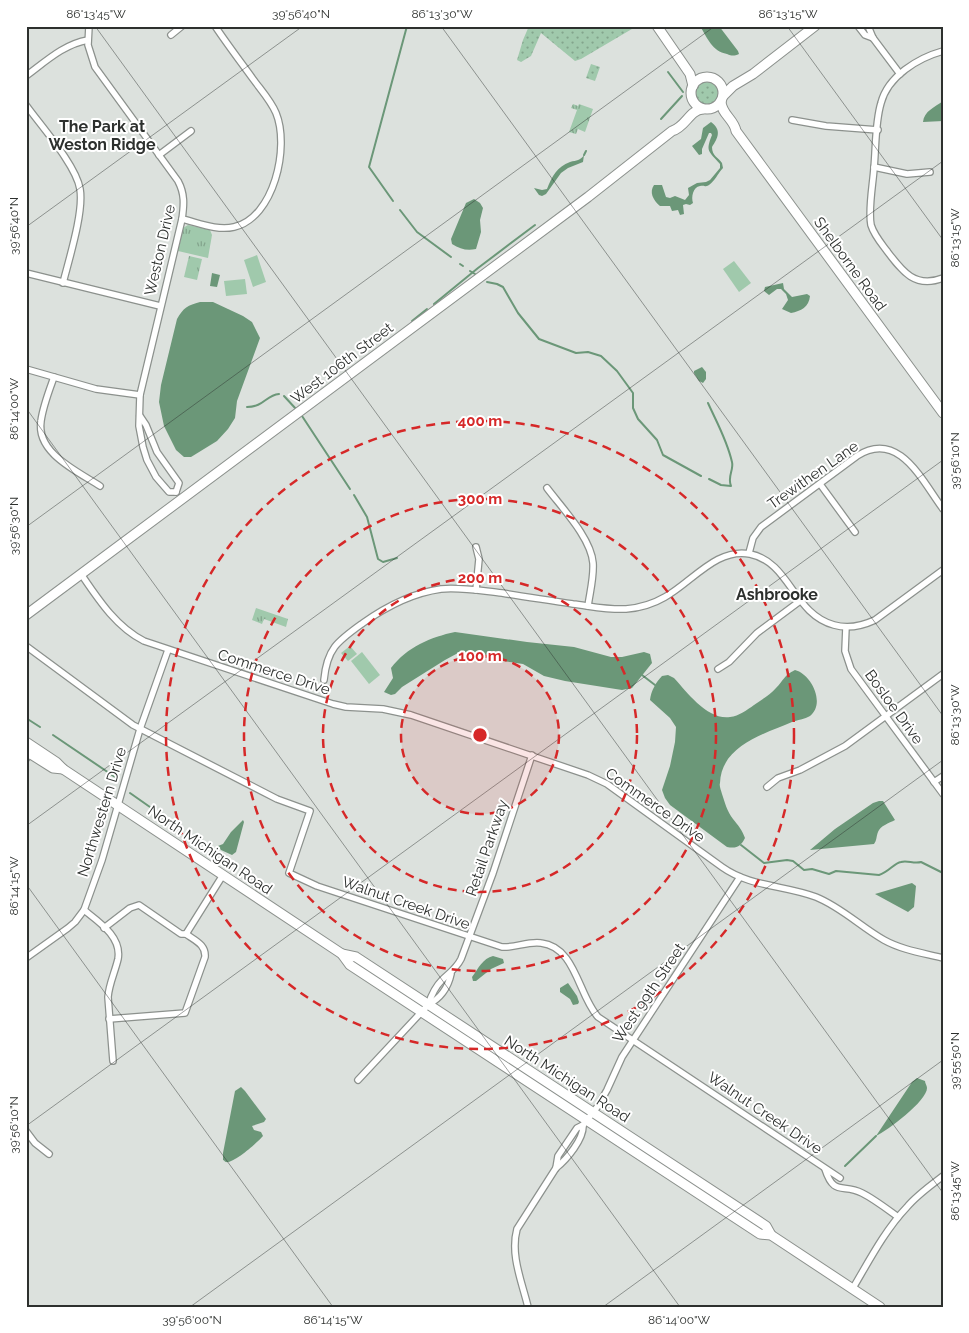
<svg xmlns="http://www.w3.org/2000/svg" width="969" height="1333" font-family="Raleway,sans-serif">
<defs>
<pattern id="grass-dots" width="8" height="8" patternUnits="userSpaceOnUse" patternTransform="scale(1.25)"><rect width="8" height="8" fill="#a0c9ac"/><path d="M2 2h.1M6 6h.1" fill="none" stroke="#83a48c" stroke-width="1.8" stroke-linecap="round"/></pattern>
<pattern id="park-tufts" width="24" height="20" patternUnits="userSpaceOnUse" patternTransform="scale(1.25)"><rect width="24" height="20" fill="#a0c9ac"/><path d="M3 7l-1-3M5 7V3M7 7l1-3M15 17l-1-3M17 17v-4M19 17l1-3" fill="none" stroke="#83a48c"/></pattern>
</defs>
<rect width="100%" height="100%" fill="#dce1dd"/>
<g fill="url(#grass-dots)">
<path d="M529 26H637L581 59 575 61 541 33 531 56 521 62 517 60 523 40Z"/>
<path d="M591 64 600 67 595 81 586 78Z"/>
<circle cx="707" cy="93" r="12"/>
</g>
<g fill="url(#park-tufts)">
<path d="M573 104 578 106 579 104 593 109 585 132 578 129 576 134 569 132 577 110 571 108Z"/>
<path d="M188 225 210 230 212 235 208 258 178 251 183 228Z"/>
<path d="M189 256 202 259 197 280 184 277Z"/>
<path d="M256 608 288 619 286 627 264 619 262 624 252 620Z"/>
</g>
<g fill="#a0c9ac">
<path d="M257 255 266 282 253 287 244 260Z"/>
<path d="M734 261 751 283 739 292 723 269Z"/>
<path d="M245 279 247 294 226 296 224 281Z"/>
<path d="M350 646 357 654 348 661 341 653Z"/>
<path d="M362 652 380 675 369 684 351 661Z"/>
</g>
<g fill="#6b9778">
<path d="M700 26H719L738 51 739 54C734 56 732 56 727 54 712 51 708 39 700 26Z"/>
<path d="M943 101V121L923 122C924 111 935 107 943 101Z"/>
<path d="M711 122C722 130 718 138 712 147 712 156 718 157 722 163L723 168C718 173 715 181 709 185 703 188 707 185 700 186 693 187 691 197 693 203L690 205 686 204 683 205 684 214 680 215 678 210 672 211 670 206H660C653 200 649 192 654 185H662L666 197 670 198 675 196 685 200 689 195 688 188 697 183 706 182 710 180 720 168V164C709 151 705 152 712 135L711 133H709L702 149V154L699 155 692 146 701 139 703 128Z"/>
<path d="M584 155 583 162 568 168 561 173 546 194 542 196 539 195 534 188 542 190 547 189C552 176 557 167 570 162 577 160 580 161 584 155Z"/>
<path d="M474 199 480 203 483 208 480 220 481 232 476 249C467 251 460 249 452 244L451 239 466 203Z"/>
<path d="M212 273 220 275 217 287 210 286Z"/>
<path d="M783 283 784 289 792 297 807 294 810 296C809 307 801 311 791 313L782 309 788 300 786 294 781 289H777L769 295 764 291 765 287Z"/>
<path d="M200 302H213L243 316 252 322 260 338 237 401 235 418 228 429 217 441 191 457H184L176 450 164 426 159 402 161 385 177 319C183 308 188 305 200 302Z"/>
<path d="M702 367 706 372V379L703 383 699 381 694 373V371Z"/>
<path d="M455 632 527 642 574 647 611 657H622L644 652 650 654 652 663 632 688 622 690 565 681 544 676 523 664 489 659 469 652 458 653 445 660 402 687 395 694 391 695 384 692 393 678 391 668C407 647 431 637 455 632Z"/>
<path d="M795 670C811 674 826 703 810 716 805 719 797 720 792 722 764 734 721 746 720 783 719 786 721 790 722 794 725 803 727 811 733 819 738 825 742 830 745 838 741 846 737 849 727 847L670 805 665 798 662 790 670 766 675 742 676 727 670 718 650 700C651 691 656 682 662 676L668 675 674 678C688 693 707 720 730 717 739 716 747 710 754 705 761 700 770 695 776 688 784 680 784 675 795 670Z"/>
<path d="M879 801H883L895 820C889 823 880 826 878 832 876 837 877 840 874 844L810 850 835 829 873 803Z"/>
<path d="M243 820 244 822 236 852 232 855 221 850 218 846 223 844 231 832Z"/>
<path d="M912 883 916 886 914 907 908 912 875 894Z"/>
<path d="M493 956 503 959 504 963 491 969 476 981H473L472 977C478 969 483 958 493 956Z"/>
<path d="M568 983 577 996 579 1002 578 1004 573 1005 570 999 560 992V988Z"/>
<path d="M917 1078 925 1081C925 1083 927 1086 927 1088 927 1101 887 1131 876 1136L912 1082Z"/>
<path d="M241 1087 245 1091 266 1119 264 1122 252 1126 254 1130 261 1132 263 1136C258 1142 233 1164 226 1162 225 1162 224 1160 223 1160V1153L235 1091Z"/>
</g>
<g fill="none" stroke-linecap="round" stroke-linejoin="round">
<g stroke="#6b9778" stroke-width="2">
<path d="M668 72 683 92"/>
<path d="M661 119 682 96"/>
<path d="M584 155 586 151"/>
<path d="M393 201 369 167 407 26"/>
<path d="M400 210 417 232 451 257"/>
<path d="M460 264 463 266"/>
<path d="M470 271 475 274"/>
<path d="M487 282 497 284 503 287 518 313 539 339 576 353 588 352 601 356 617 371 633 393V408L638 419 657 440 663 455 701 476"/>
<path d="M434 304 478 268 535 225"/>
<path d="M412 321 427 309"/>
<path d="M284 396 296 409"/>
<path d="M708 403C717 423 727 440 732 462 734 470 727 477 731 486L721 485 709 479"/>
<path d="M247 407C264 407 266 395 279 394"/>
<path d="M302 416 350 489"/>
<path d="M354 495 367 517 378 559 383 562 397 558"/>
<path d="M642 675 655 685"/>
<path d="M26 718 40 727"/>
<path d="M53 735 115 777"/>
<path d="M130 793 177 826"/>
<path d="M741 845 764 863 787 860 793 861 804 870 812 869 829 874 836 871 879 875C889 872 894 863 901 862 907 860 914 864 921 862L943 873"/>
<path d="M845 1166 876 1136"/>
</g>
<g stroke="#8c918d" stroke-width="8">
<g id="street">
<path d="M89 26 88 45 95 67 178 181C185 194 184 205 182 219L140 395 139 426 143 447 147 460 156 477 169 492H176"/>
<path d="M858 26 865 35 873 38"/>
<path d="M868 26 873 38 900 74"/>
<path d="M171 35 182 26"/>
<path d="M943 51C918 58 888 76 881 103 875 123 876 147 874 168 873 184 868 209 871 225 874 235 881 243 887 251 902 271 915 289 943 278"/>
<path d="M26 76C45 62 64 44 88 40"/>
<path d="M26 105C41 126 76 165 80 189 84 212 69 259 63 283"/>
<path d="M792 120 826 126 878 130"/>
<path d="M159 155 191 131"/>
<path d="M874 167 907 174 930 172"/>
<path d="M182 219C199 223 217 231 234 227 274 218 290 147 276 113 271 101 261 90 253 79 240 61 227 44 215 26"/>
<path d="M26 273 160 306"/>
<path d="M26 369 96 389 140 395"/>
<path d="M54 377C49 391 43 406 41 421 36 453 77 471 100 486"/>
<path d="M140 416 146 425 157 452 179 483 176 492"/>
<path d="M820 484 855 532"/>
<path d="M547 488C562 508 591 538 593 563 594 577 590 592 588 606"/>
<path d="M476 547 479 559 476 590"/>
<path d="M749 553 753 538 761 527 857 456C899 429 922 481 943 509"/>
<path d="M81 574C98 599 116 627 144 641L333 704 346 707 383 709 411 715 588 775 607 784 722 867C750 887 784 885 816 897 841 907 861 927 884 940 902 950 923 953 943 958"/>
<path d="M846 627 845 651 851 669 943 794"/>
<path d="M26 646 133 725 277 799 310 811 289 873 317 886 502 947C515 948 528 941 541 943 576 947 578 995 598 1017L840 1178"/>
<path d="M718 669 729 662 757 633 800 601"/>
<path d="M324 680C327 648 338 641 363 623 387 606 412 593 441 589 461 587 482 591 502 593 525 597 549 600 573 604 590 606 608 610 626 609 639 608 653 604 665 597 691 583 717 547 750 554 790 562 793 614 834 625 848 629 862 626 875 620L943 570"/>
<path d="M26 759 30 753"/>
<path d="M934 782 943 776"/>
<path d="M767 787 778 778 800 770 845 746 943 674"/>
<path d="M84 910C99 922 122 937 118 959 115 972 109 984 108 997L113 1061"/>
<path d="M104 928 130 908 139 905 181 934H186L223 875"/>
<path d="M26 958 68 928 75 922 84 910 102 860 140 729 168 650"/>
<path d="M428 1005C431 996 435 987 442 980 449 973 456 969 461 959L493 873 532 755"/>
<path d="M109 1019 185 1013 205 957C206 945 196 941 186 934"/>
<path d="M358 1080 428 1005C441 998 448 988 451 974"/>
<path d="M26 1131 35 1143 49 1154"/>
<path d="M556 1168 558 1156 577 1128 583 1125 598 1106 607 1090 622 1057 740 877"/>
<path d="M825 1169C834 1197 843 1183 862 1193 874 1199 887 1209 898 1217"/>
<path d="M853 1288C869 1261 885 1230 907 1207 917 1195 930 1186 943 1176"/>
<path d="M528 1307C522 1282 510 1255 517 1229L556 1168C567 1159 584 1139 583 1125"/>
</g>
</g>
<g stroke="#8c918d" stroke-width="11">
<g id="secondary">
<path d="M657 26 690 74 693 86"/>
<circle cx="707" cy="93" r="16"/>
<path d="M723 96 733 86 753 74 815 26"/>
<path d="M721 101C721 114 734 119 736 131L943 413"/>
<path d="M26 615 588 197 672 131C686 127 689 110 703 109"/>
</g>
</g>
<g stroke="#8c918d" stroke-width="11">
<g id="primary">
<path d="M26 742 56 762 63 769 342 954 350 965 760 1234 771 1235 880 1307"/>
<path d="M26 751 53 768 63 769"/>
<path d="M342 954 356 957 766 1226 771 1235"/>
</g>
</g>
<use href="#street" stroke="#fff" stroke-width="5.5"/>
<use href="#secondary" stroke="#fff" stroke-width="9"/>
<use href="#primary" stroke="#fff" stroke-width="9"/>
</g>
<path fill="none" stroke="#2d302e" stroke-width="1" stroke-opacity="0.45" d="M95 26 943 1193M441 26 943 716M787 26 943 240M26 227 303 26M26 408 680 1307M26 527 715 26M26 826 943 161M26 884 333 1307M26 1126 943 460M190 1307 943 760M603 1307 943 1060"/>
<circle cx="480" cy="735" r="79" fill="#d62828" fill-opacity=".12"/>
<g fill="none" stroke="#d62828" stroke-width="2.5" stroke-dasharray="9 6">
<circle cx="480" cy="735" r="79"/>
<circle cx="480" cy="735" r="157"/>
<circle cx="480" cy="735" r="236"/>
<circle cx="480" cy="735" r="314"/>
</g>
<g text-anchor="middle" stroke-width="4" stroke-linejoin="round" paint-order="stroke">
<g font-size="15" fill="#2d302e" stroke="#fff">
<text transform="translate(160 250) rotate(-77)" y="5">Weston Drive</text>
<text transform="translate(850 264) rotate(54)" y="5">Shelborne Road</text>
<text transform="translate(342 363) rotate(-37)" y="5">West 106th Street</text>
<text transform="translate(813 475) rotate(-35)" y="5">Trewithen Lane</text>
<text transform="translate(274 672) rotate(18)" y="5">Commerce Drive</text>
<text transform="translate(894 707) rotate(54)" y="5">Bosloe Drive</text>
<text transform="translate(655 805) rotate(35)" y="5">Commerce Drive</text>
<text transform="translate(102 812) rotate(-73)" y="5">Northwestern Drive</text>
<text transform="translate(487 848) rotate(-71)" y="5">Retail Parkway</text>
<text transform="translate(210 850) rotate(34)" y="5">North Michigan Road</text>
<text transform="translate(406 903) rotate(19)" y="5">Walnut Creek Drive</text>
<text transform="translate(649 993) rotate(-56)" y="5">West 99th Street</text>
<text transform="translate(567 1079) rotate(33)" y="5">North Michigan Road</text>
<text transform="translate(765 1113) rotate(34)" y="5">Walnut Creek Drive</text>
</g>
<g font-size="16" font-weight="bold" fill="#2d302e" stroke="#fff">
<text x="102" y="132">The Park at<tspan x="102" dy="18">Weston Ridge</tspan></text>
<text x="777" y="600">Ashbrooke</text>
</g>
</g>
<circle cx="480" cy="735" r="8" fill="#d62828" stroke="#fff" stroke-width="2.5"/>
<g font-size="15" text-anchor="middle" font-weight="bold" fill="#d62828" stroke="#fff" stroke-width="4" stroke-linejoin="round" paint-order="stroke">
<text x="480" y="426">400 m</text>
<text x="480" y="504">300 m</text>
<text x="480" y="583">200 m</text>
<text x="480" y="661">100 m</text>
</g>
<rect width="969" height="1333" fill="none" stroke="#ffffff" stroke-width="55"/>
<rect x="28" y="28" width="914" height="1278" fill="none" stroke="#2d302e" stroke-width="2"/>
<g font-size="12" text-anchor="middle" fill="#2d302e">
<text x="96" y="18">86°13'45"W</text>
<text x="301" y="18">39°56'40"N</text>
<text x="442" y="18">86°13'30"W</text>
<text x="788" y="18">86°13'15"W</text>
<text transform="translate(14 226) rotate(-90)" y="4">39°56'40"N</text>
<text transform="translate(955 238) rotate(-90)" y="4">86°13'15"W</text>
<text transform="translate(14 409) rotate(-90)" y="4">86°14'00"W</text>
<text transform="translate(955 461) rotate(-90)" y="4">39°56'10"N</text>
<text transform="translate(14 526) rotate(-90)" y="4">39°56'30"N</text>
<text transform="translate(955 715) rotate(-90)" y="4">86°13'30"W</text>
<text transform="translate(14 886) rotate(-90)" y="4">86°14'15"W</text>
<text transform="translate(955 1061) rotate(-90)" y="4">39°55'50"N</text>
<text transform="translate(14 1125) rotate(-90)" y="4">39°56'10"N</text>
<text transform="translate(955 1191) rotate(-90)" y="4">86°13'45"W</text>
<text x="192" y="1324">39°56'00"N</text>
<text x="333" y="1324">86°14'15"W</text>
<text x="679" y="1324">86°14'00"W</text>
</g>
</svg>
